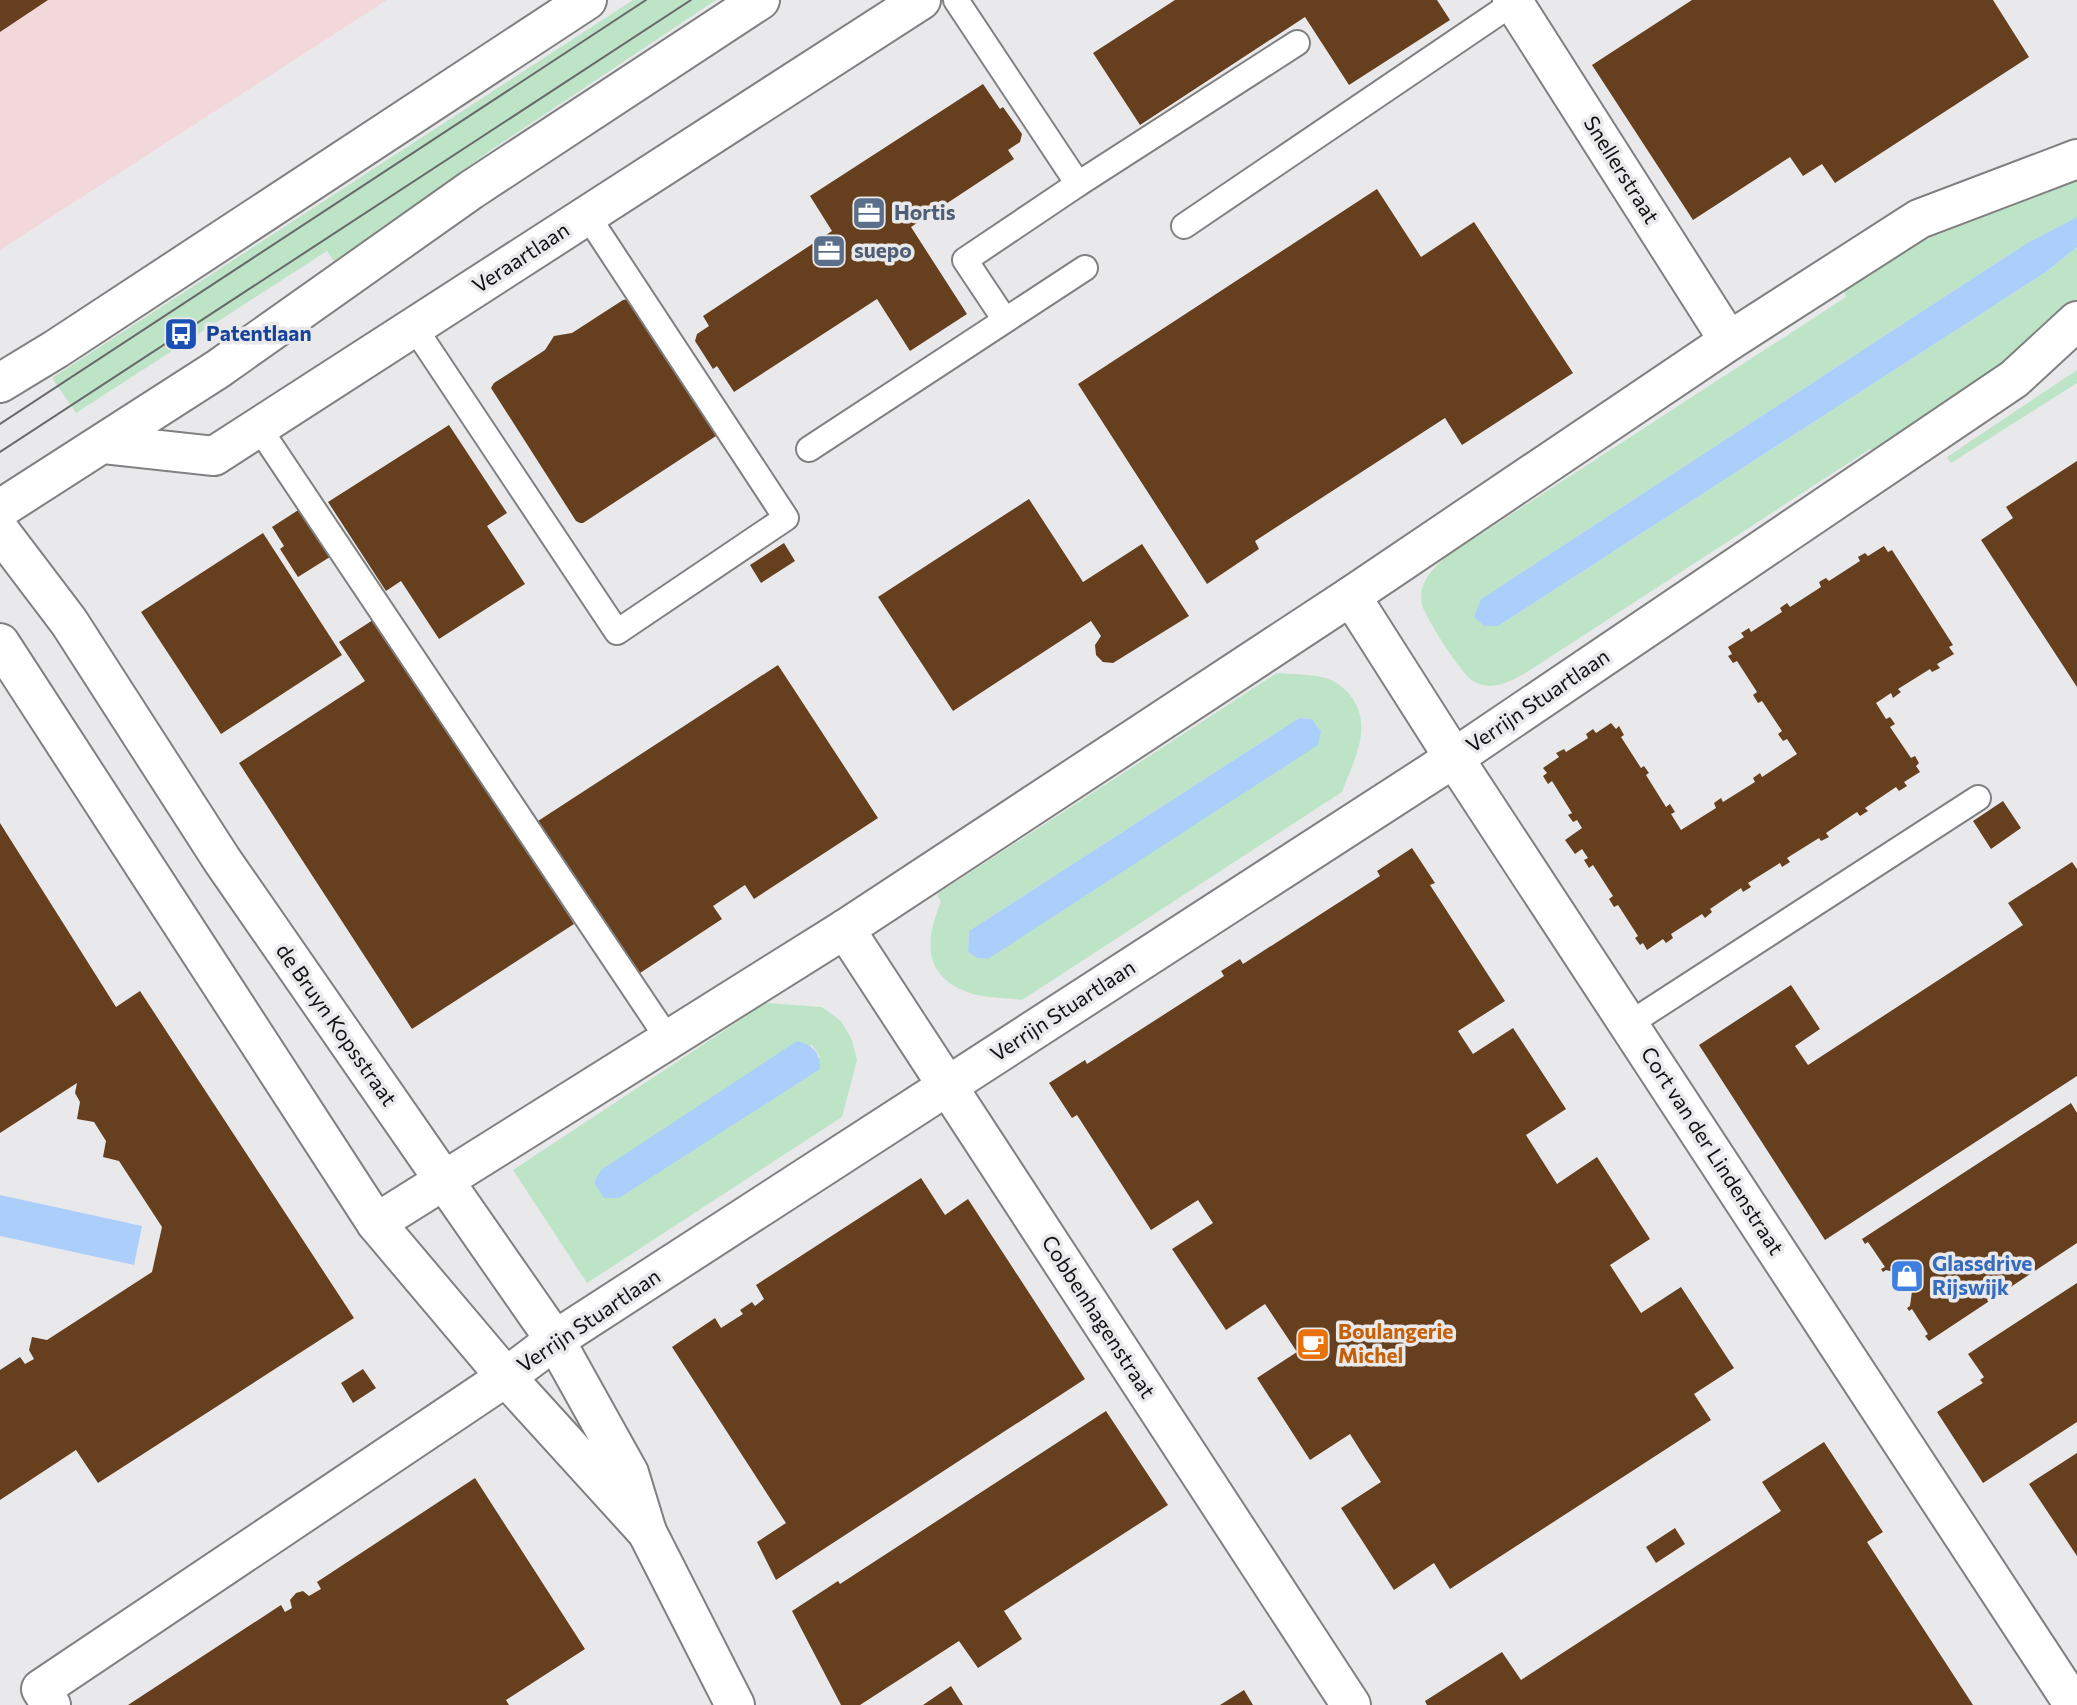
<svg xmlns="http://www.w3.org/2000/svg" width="2077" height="1705" font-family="Commissioner,sans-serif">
<rect width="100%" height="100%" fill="#e9e9eb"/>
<path fill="#f3d8db" d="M0 0H387L0 250Z"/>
<g fill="#bee4c8" fill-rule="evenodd">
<path d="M633 0H716L491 150 336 264 327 251 76 413 52 378Z"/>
<path d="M2077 179V217L2027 243 1481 599 1498 626 2046 272 2077 247V302L2051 328 1878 460 1870 449 1524 674C1508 682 1491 692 1473 681 1462 675 1425 617 1422 605 1421 600 1421 593 1422 589 1425 576 1436 567 1444 558L1846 297 1842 285 1925 240Z"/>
<path d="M2077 370V383L1951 463 1947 457Z"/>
<path d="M1277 673C1293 674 1311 674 1326 678 1335 681 1343 687 1349 694 1375 725 1354 759 1342 792L1022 1000C1007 998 988 998 973 994 923 979 924 942 941 902L937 894ZM1299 718 1312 719 1321 731 988 959 977 958 968 952 969 931Z"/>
<path d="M766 1003 822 1007 841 1021 852 1040 857 1060 842 1117 587 1283 513 1170ZM812 1045 820 1057 604 1197 594 1183Z"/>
</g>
<g fill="#abcffa">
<path d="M2077 217V247L2046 272 1498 626H1484L1474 617 1481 599 2027 243Z"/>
<path d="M1299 718 1312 719 1321 731 1318 745 988 959 977 958 968 952 969 931Z"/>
<path d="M797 1041C813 1045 820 1052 820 1069L619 1198H604L594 1183 601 1170Z"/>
<path d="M0 1195 142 1226 134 1265 0 1236Z"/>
</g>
<g fill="#663f1f">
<path d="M0 0H48L0 32Z"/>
<path d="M1175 0H1437L1450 20 1349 85 1305 17 1140 125 1093 53Z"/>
<path d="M1692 0H1993L2029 57 1835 183 1822 164 1803 176 1790 157 1693 220 1592 65Z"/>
<path d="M983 84 1000 109 1003 107 1022 134 1020 142 1008 150 1014 159 911 227 967 314 910 351 877 299 734 392 717 366 713 369 695 341 697 334 709 326 703 316 832 231 810 196Z"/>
<path d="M1377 189 1421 257 1474 222 1573 373 1462 445 1445 418 1255 541 1259 549 1207 584 1078 384Z"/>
<path d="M629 299 716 432V436L583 523H580L576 521 491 388 494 383 545 350 554 336 572 333 623 300Z"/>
<path d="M449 425 507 513 487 526 525 584 439 639 401 581 386 591 328 502Z"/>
<path d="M2077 461V687L1981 540 2013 518 2006 507Z"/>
<path d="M1029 499 1083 582 1142 544 1189 616 1113 663 1103 662 1096 655 1095 645 1101 636 1091 621 953 711 878 597Z"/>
<path d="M303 507 333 555 298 577 280 549 284 546 272 527Z"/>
<path d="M263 533 342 655 221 734 141 612Z"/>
<path d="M784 543 795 561 761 583 750 565Z"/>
<path d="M1884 546 1888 552 1892 550 1953 645 1949 647 1954 654 1937 664 1940 668 1932 672 1930 669 1898 689 1901 692 1893 698 1891 693 1876 703 1886 719 1890 717 1895 724 1890 727 1911 758 1915 756 1919 763 1916 766 1920 772 1904 782 1907 786 1899 791 1896 787 1865 808 1868 811 1860 816 1857 812 1826 833 1829 837 1821 841 1819 838 1787 858 1790 862 1782 867 1780 863 1748 883 1751 887 1743 892 1741 888 1710 909 1712 912 1705 918 1702 914 1671 934 1673 938 1666 943 1663 939 1647 950 1643 943 1640 945 1635 938 1638 936 1618 905 1614 907 1609 899 1613 896 1593 865 1589 868 1584 860 1588 858 1582 849 1575 854 1565 840 1582 828 1577 820 1573 822 1568 815 1572 813 1552 781 1548 784 1543 776 1547 773 1543 768 1559 757 1556 753 1564 749 1566 752 1588 738 1586 734 1593 729 1596 733 1611 723 1616 729 1619 726 1624 735 1621 737 1641 768 1644 766 1649 773 1646 775 1666 807 1670 804 1675 812 1671 814 1681 830 1716 808 1714 803 1721 798 1723 802 1755 782 1753 778 1760 773 1762 777 1797 754 1787 739 1783 741 1778 734 1782 731 1762 701 1758 703 1753 695 1757 692 1737 661 1733 663 1728 656 1732 654 1728 647 1744 637 1741 633 1749 628 1751 632 1782 612 1780 608 1787 603 1790 607 1821 587 1819 582 1826 578 1829 581 1860 561 1858 557 1865 553 1868 556Z"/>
<path d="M376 618 574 924 412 1029 239 763 365 681 339 642Z"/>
<path d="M778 665 878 818 754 899 745 885 713 906 722 919 637 975 538 821Z"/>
<path d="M2003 801 2021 828 1991 849 1973 821Z"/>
<path d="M0 823 116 1007 140 991 354 1318 98 1483 76 1450 0 1500V1370L20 1357 25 1364 34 1359 29 1350 32 1337 47 1340 152 1272 162 1227 119 1161 103 1157 106 1141 94 1122 77 1119 80 1102 75 1093 77 1083 0 1133Z"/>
<path d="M1412 848 1435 883 1430 885 1505 1001 1458 1031 1473 1054 1513 1028 1566 1109 1526 1135 1557 1184 1597 1157 1650 1239 1610 1265 1641 1313 1681 1287 1734 1368 1694 1394 1711 1420 1450 1589 1434 1563 1394 1590 1341 1508 1381 1482 1365 1458 1350 1434 1310 1460 1257 1378 1297 1352 1265 1304 1226 1330 1172 1249 1213 1223 1198 1200 1151 1230 1077 1115 1072 1118 1049 1083 1085 1060 1087 1064 1224 976 1221 971 1240 959 1243 964 1380 876 1377 871Z"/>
<path d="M2072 862 2077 869V1076L1825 1240 1699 1045 1791 985 1820 1029 1795 1046 1808 1065 2023 925 2008 903Z"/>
<path d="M2071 1103 2077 1113V1243L1929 1341 1925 1336 1928 1334 1912 1309 1909 1311 1907 1308 1910 1306 1912 1291 1901 1274 1886 1270 1883 1272 1881 1269 1885 1267 1868 1242 1865 1244 1862 1239Z"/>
<path d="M921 1178 945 1215 968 1199 1085 1379 776 1580 757 1542 786 1523 672 1347 715 1318 721 1328 743 1314 740 1310 752 1302 755 1306 764 1299 756 1285Z"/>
<path d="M2077 1283V1422L1983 1483 1937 1412 1983 1383 1980 1380 1984 1377 1968 1354Z"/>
<path d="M363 1369 376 1388 353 1403 341 1383Z"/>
<path d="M1106 1411 1168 1505 1004 1611 1022 1639 978 1668 959 1641 860 1705H841L792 1611 838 1581 840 1584Z"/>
<path d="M1824 1442 1883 1532 1867 1542 1973 1705H1427L1425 1701 1502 1652 1521 1680 1781 1511 1762 1482Z"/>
<path d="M2077 1453V1556L2029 1484Z"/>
<path d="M475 1478 585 1649 506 1700 509 1705H128L281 1605 285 1612 292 1608 290 1600 296 1593 303 1591 309 1596 321 1589 317 1582Z"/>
<path d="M1675 1528 1685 1544 1656 1563 1646 1547Z"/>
<path d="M951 1686 963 1705H923Z"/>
<path d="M1244 1690 1253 1705H1220Z"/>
</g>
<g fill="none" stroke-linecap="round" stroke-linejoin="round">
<g stroke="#808081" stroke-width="28">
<g id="service">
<path d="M956 0 1078 184 965 260 1005 320"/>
<path d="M1078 184 1297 43"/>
<path d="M1184 226 1513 3"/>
<path d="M414 327 617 632 786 518 587 215"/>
<path d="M259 428 668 1039"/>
<path d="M809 449 1085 268"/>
<path d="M1629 1024 1978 798"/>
</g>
</g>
<g stroke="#808081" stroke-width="42">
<g id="minor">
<path d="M1512 0 1729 341"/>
<path d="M104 444 214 456 921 0"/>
<path d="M1351 596 1454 758 2074 1705"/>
<path d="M845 929 1351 1705"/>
<path d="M443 1179 555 1340 629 1473 647 1532 735 1705"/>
<path d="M51 1705 41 1689 506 1377 647 1532"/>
</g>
</g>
<g stroke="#808081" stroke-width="42">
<g id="tertiary">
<path d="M0 531 69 622 222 860 443 1179"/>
<path d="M0 643 376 1223 506 1377 555 1340 1454 758 2014 379 2077 321"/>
<path d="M376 1223 845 929 1351 596 1729 341 1919 219 2077 159"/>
</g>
</g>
<g stroke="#808081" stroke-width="42">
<g id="secondary">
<path d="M0 383 56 349 587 0"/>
<path d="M0 509 218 369 471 190 760 0"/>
</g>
</g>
<use href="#service" stroke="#fff" stroke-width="24"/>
<use href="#minor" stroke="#fff" stroke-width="38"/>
<use href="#tertiary" stroke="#fff" stroke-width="38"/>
<use href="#secondary" stroke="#fff" stroke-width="38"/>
<g stroke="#686869" stroke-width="2">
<path d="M0 424 646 0"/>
<path d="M0 452 691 0"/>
</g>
</g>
<defs>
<g id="office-square" transform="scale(1.75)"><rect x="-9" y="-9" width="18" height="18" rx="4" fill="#5c6f8a" stroke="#e9e9eb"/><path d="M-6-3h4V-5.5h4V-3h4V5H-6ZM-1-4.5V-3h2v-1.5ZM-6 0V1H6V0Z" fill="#fff"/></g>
<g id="bus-square" transform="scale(1.75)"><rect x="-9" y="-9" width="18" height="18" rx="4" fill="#1a4fb4" stroke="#e9e9eb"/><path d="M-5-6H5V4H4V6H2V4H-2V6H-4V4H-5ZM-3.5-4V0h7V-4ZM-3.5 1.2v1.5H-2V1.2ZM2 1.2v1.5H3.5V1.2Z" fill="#fff"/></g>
<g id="shop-square" transform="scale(1.75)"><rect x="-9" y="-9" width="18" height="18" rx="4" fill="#3f7fe0" stroke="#e9e9eb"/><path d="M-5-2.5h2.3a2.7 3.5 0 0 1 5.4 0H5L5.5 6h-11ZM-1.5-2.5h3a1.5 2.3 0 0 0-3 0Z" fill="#fff"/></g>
<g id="cafe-square" transform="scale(1.75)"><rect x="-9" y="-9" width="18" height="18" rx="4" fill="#e8710a" stroke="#e9e9eb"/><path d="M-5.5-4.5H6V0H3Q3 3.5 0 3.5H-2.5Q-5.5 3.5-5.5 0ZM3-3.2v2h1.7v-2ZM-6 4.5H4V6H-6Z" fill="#fff"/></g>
</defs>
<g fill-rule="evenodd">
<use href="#office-square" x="869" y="213"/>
<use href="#office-square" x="829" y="251"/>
<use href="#bus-square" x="181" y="334"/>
<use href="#shop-square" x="1907" y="1276"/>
<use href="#cafe-square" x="1313" y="1344"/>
</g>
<g text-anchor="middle" stroke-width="7" stroke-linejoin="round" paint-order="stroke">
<g font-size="21" fill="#101010" stroke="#e9e9eb">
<text transform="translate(1621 170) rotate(58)" y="7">Snellerstraat</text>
<text transform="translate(521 258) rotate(-33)" y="7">Veraartlaan</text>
<text transform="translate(1538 701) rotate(-34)" y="7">Verrijn Stuartlaan</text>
<text transform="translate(1063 1011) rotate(-33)" y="7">Verrijn Stuartlaan</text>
<text transform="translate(336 1025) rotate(55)" y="7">de Bruyn Kopsstraat</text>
<text transform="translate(1712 1151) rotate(57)" y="7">Cort van der Lindenstraat</text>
<text transform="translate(1098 1317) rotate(57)" y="7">Cobbenhagenstraat</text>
<text transform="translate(589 1321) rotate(-34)" y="7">Verrijn Stuartlaan</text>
</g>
<g font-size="21" font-weight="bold" fill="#4e5e75" stroke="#e9e9eb" text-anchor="start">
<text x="894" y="220">Hortis</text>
<text x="854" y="258">suepo</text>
</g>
<g font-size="21" font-weight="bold" fill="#164399" stroke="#e9e9eb" text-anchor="start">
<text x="206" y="341">Patentlaan</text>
</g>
<g font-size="21" font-weight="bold" fill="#366cbe" stroke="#e9e9eb" text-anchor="start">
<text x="1932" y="1271">Glassdrive<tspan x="1932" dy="24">Rijswijk</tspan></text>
</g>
<g font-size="21" font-weight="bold" fill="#c56008" stroke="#e9e9eb" text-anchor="start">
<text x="1338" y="1339">Boulangerie<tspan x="1338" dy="24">Michel</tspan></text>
</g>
</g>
</svg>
